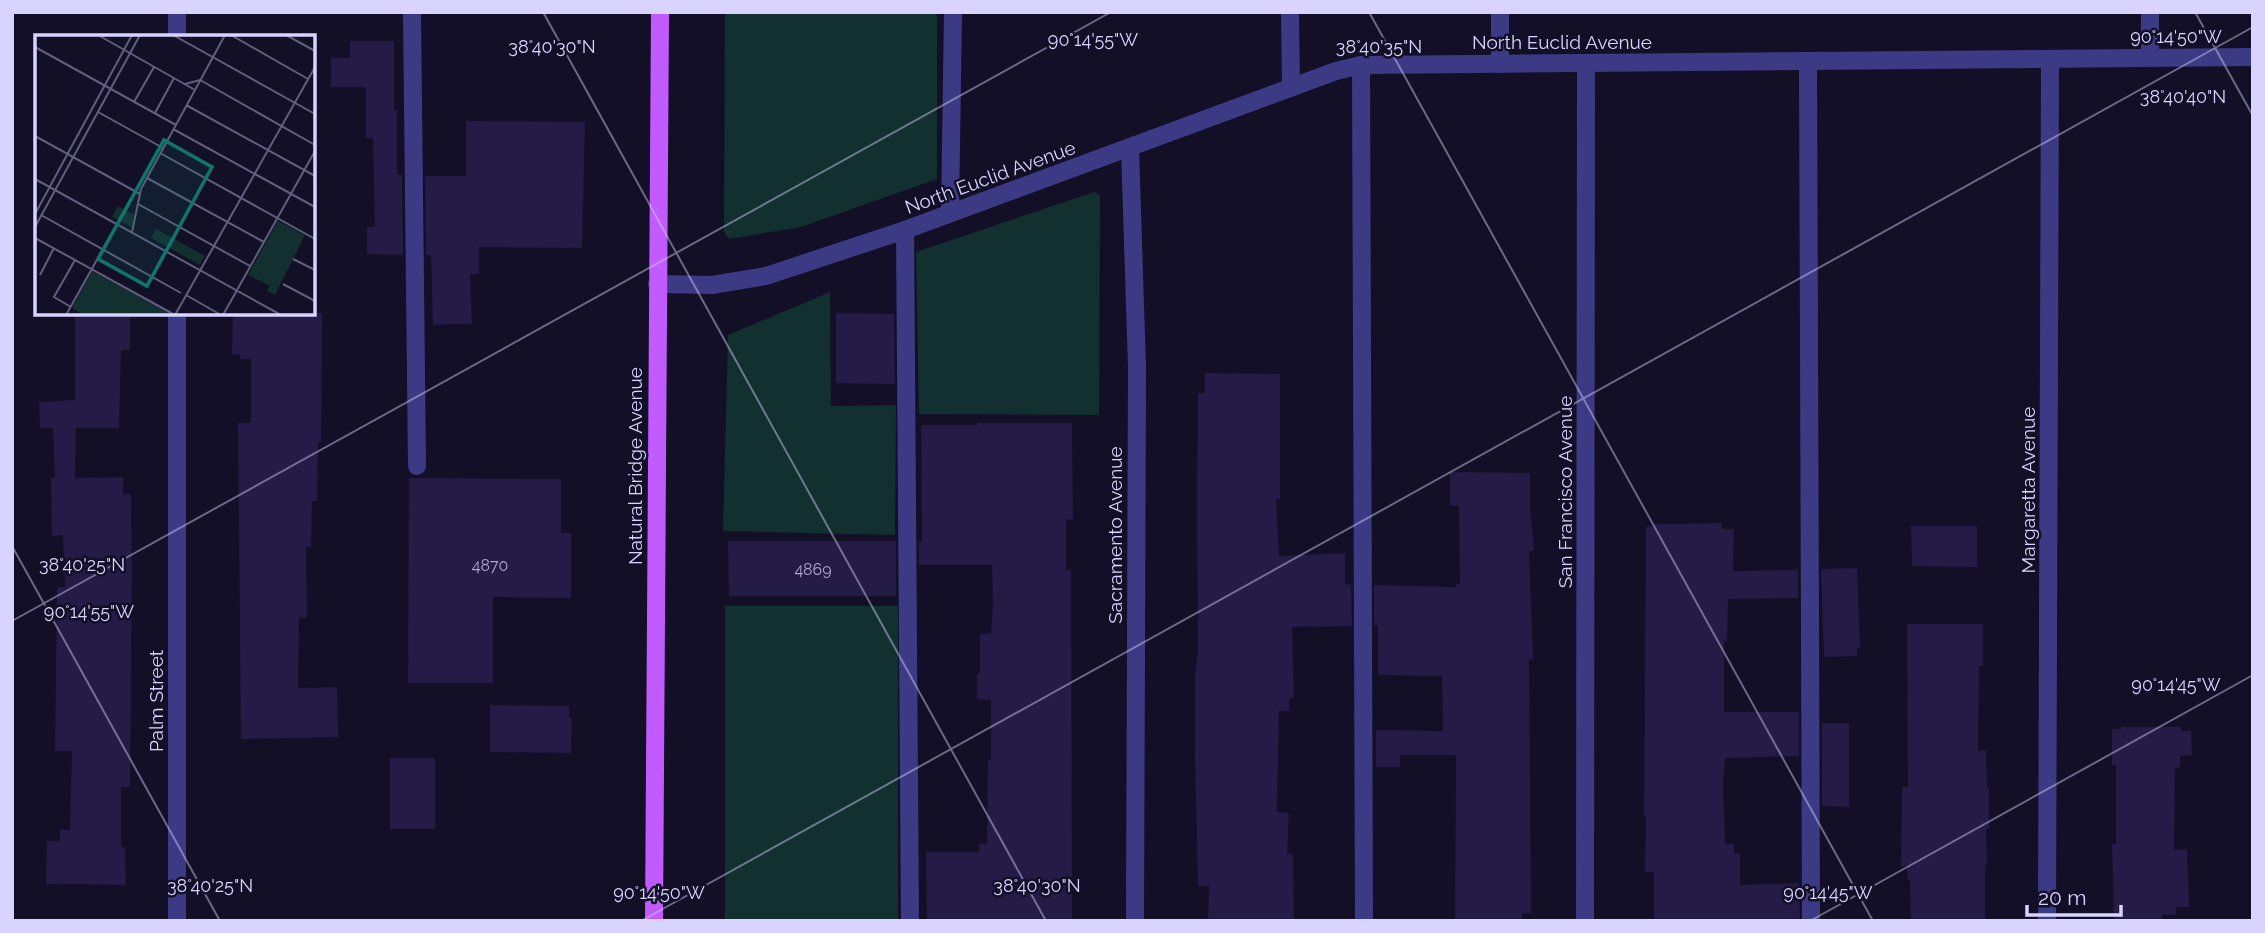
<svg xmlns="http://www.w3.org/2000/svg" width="2265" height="933" font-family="Raleway,sans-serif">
<rect width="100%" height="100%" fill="#130f26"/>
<g fill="#12302f">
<path d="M725 12H937V179L801 227 729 239 724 232Z"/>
<path d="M1094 192 1100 195 1099 415 919 414 916 252Z"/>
<path d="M830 292 831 406 896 405 895 535 723 531 728 335Z"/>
<rect x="725" y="606" width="173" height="315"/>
</g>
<g fill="#241b47">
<path d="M350 41H394V110H397V175H402L403 255 367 254V227H375L373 138H366V87H331V58H350Z"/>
<path d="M466 121 585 122 582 248 479 247V274H470L472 324 433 325 431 255H426L425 176H466Z"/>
<path d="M75 313H130V350H121L119 428H76L75 478 123 477V494H131L132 571 130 787H121V847H125L126 885 46 884 47 841H60V830H70L72 751H55L57 587H65L63 535 52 536 51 478H55L53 428H40L39 402 75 400Z"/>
<path d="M233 313H322L321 443H318L317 501H312L311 547H306L307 618H299L298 688 337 687 338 737 241 739 238 423H251V359H240V355L232 354Z"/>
<path d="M836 313 894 314 895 384 836 383Z"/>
<path d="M1205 373 1280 374V499H1276L1279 556 1345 553V584L1351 585 1352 626 1292 627 1294 698H1289V711H1279L1277 806V812L1289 813 1287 854H1293L1294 921H1208L1209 886H1198L1195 756V676L1198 649 1197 504 1198 393H1205Z"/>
<path d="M977 423H1072L1073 520 1066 519V570H1071L1072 921H927L926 852H979V844H987L988 760H991V700L977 699V674H980V634L991 633 993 603 992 565H919V541H922L921 425H977Z"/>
<path d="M1450 472 1530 473V510L1534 548 1533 551H1529L1533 659H1529L1531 913H1522V921H1455L1456 755H1400V767H1376V730L1443 731 1442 676 1378 675V625H1374V585L1456 587V584H1460L1459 506H1450Z"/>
<path d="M409 478 561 479V533H571V598L493 597V683H408Z"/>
<path d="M1722 523V529H1734L1733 571 1798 570V598L1728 599 1727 641H1724V712H1799V756L1725 758 1723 784 1725 844H1734V853L1740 854V885L1799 883 1800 919 1654 921V872H1645L1646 815H1644L1646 527 1654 526V524Z"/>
<path d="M1911 526H1977V567L1912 566Z"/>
<path d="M728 541H896V596H729Z"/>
<path d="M1857 568 1860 648H1857V656L1824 657 1821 569Z"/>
<path d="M1907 624H1983V666H1979L1978 751 1986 750 1987 789H1989V829H1986L1987 865H1985V921H1911L1910 880H1908L1907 866H1901L1902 787H1908Z"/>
<path d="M490 705 569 706V718H572L571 753 490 752Z"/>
<path d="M1822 723H1849V807L1822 806Z"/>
<path d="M2121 727H2181V731H2191L2192 755 2180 756V767L2175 768 2174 850 2187 849 2189 907H2176V915H2162V921H2114L2112 844H2116V765H2112V729H2121Z"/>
<rect x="390" y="758" width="45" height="71"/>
</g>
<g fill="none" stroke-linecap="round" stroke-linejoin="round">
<g stroke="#3d3a85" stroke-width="18">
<path d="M412 12 417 466"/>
<path d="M1808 61 1811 921"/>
<path d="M1500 64V12"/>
<path d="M1361 65 1364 921"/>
<path d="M950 213 953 12"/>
<path d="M905 230 910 921"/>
</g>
<g stroke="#3d3a85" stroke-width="18">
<path d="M1290 12 1291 88"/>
<path d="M2150 12V58"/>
<path d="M177 37V12"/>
<path d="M1130 148 1137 367 1135 921"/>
<path d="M657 284 712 285 766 276 905 230 1336 71 1361 65 2253 57"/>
<path d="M177 921V313"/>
<path d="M1585 921 1586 63"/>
<path d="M2047 921 2050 59"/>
</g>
<path stroke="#c25bff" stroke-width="18" d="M654 921 660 12"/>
</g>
<path fill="none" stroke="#d9d4ff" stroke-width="2" stroke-opacity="0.45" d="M543 12 1046 921M1369 12 1873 921M2195 12 2253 116M12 546 220 921M12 621 1111 12M641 921 2253 27M1810 921 2253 675"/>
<g text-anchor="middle" stroke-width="5" stroke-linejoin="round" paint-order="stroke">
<g font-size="16" fill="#aca6d1">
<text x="490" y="571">4870</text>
<text x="813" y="575">4869</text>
</g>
<g font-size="19" fill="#d9d4ff" stroke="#130f26">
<text x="1562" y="49">North Euclid Avenue</text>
<text transform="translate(990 177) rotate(-20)" y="7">North Euclid Avenue</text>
<text transform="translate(635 466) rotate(-90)" y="7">Natural Bridge Avenue</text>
<text transform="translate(2028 490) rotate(-90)" y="7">Margaretta Avenue</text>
<text transform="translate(1565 492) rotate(-90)" y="7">San Francisco Avenue</text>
<text transform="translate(1115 535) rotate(-90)" y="7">Sacramento Avenue</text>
<text transform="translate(156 701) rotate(-90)" y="7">Palm Street</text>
</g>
</g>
<g transform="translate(35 35)">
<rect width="280" height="280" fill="#130f26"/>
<path d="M83 171 99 180 97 192 77 182ZM243 186 270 200 240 260 232 256 235 251 213 240ZM121 194 170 221 165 230 116 203ZM57 236 138 280H48L37 273Z" fill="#12302f"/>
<path fill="none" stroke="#625e7d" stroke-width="2" d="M63 0 160 55M138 0 280 79M196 0 273 44M251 0 280 16M0 12 141 90M150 49 165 45 280 110M99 67 119 32M151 70 280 141M63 77 128 113M120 78 139 43M138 94 280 172M0 101 105 159M125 118 280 204M112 143 229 207M0 144 246 280M103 169 215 231M0 179 97 0M6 180 146 258M0 192 105 0M97 197 106 154 190 0M0 203 140 280M258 224 280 235M5 240 19 213M248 249 280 266M151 260 186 280M36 272 19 262 40 225M31 280 82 189M140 280 280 32M188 280 280 116"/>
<path fill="#0f766e" fill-opacity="0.15" stroke="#0f766e" stroke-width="3.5" d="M129 105 177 132 112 251 63 224Z"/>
<rect width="280" height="280" fill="none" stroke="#d9d4ff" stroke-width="3.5"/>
</g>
<g font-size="18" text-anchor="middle" fill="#d9d4ff" stroke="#130f26" stroke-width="5" stroke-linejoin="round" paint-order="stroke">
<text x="2176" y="43">90°14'50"W</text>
<text x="1093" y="46">90°14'55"W</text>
<text x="552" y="53">38°40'30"N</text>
<text x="1379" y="53">38°40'35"N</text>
<text x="2183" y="103">38°40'40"N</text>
<text x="82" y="571">38°40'25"N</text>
<text x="89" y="618">90°14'55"W</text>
<text x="2176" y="691">90°14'45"W</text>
<text x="210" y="892">38°40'25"N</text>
<text x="1037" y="892">38°40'30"N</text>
<text x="659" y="899">90°14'50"W</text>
<text x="1828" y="899">90°14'45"W</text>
</g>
<rect width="2265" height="933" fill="none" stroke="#d9d4ff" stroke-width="28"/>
<path d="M2027 905v10h94v-10" fill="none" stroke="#d9d4ff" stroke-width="3.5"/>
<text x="2038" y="905" font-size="21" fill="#d9d4ff" stroke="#130f26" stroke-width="5" paint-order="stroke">20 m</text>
</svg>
